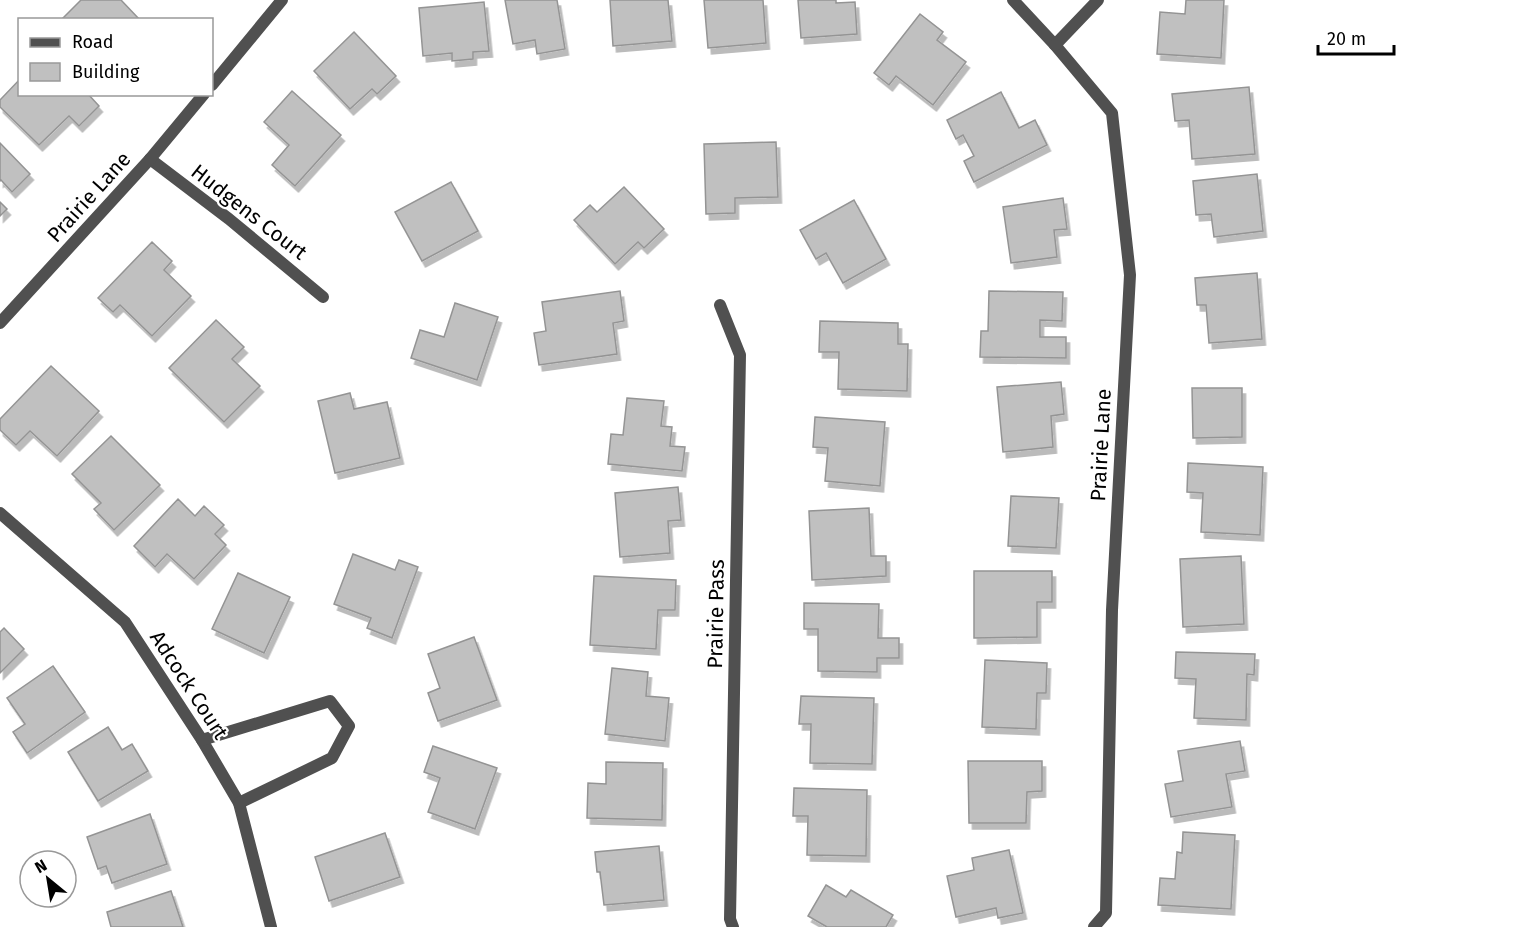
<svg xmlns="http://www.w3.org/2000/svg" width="1528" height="927" font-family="'Fira Sans',sans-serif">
<defs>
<filter id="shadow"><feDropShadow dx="3.5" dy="6" stdDeviation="0" flood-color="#0004"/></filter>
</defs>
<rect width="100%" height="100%" fill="#fff"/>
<g fill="#c0c0c0" stroke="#949494" stroke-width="1.5" filter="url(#shadow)">
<path d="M81 0H121L140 20H61Z"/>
<path d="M505 0H557L565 49 537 54 535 40 513 44Z"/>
<path d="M610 0H668L672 41 613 46Z"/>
<path d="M704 0H763L766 43 708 48Z"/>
<path d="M798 0H836V3L855 2 857 34 801 38Z"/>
<path d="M1186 0H1224L1221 58 1157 54 1160 12 1185 14Z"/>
<path d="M484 2 489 51 473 52V59L452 61V53L423 56 419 8Z"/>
<path d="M920 14 943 32 937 40 966 62 933 105 896 76 889 85 874 73Z"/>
<path d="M354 32 396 76 377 94 372 89 350 109 314 71Z"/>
<path d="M20 79V94H88L99 106 79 126 69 116 39 145 0 107V100Z"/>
<path d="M1249 87 1255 154 1192 159 1189 120 1175 121 1172 94Z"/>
<path d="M292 91 341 135 295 186 272 165 289 145 264 122Z"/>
<path d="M1001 92 1019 128 1035 120 1047 145 974 182 964 161 974 156 963 135 956 139 947 120Z"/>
<path d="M776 142 778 197 735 198V213L706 214 704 144Z"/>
<path d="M0 143 30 174 12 192 1 180 0 181Z"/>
<path d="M1257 174 1263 231 1214 237 1211 214 1196 215 1193 181Z"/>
<path d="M451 182 478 231 422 261 395 212Z"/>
<path d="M624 187 664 229 644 248 638 242 615 264 574 220 590 205 597 212Z"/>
<path d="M1063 198 1067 229 1054 230 1057 257 1011 263 1003 207Z"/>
<path d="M854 200 886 259 843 283 826 253 816 259 800 230Z"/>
<path d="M0 202 7 209 0 216Z"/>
<path d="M152 242 172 261 164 270 191 296 152 336 120 305 113 312 98 298Z"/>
<path d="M1257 273 1262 339 1209 343 1206 305H1197L1195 278Z"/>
<path d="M620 291 624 321 613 323 617 354 539 365 534 333 546 331 542 302Z"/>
<path d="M989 291 1063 292 1062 321 1040 320V337H1066V358L980 357 981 331H988Z"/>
<path d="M455 303 498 317 477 380 411 358 420 330 444 337Z"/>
<path d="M216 320 244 347 232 359 260 386 224 422 169 368Z"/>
<path d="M820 321 898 323V344H908L907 391 838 389 839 352H819Z"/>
<path d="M51 366 99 411 57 456 30 431 16 445 0 430V419Z"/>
<path d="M1061 382 1064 414 1051 416 1053 447 1003 452 997 387Z"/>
<path d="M1192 388H1242V437L1193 438Z"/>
<path d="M350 393 354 409 387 402 400 458 335 473 318 401Z"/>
<path d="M627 398 664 401 661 426 672 427 670 446 685 447 682 471 608 464 611 434 623 435Z"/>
<path d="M815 417 885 422 880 486 825 481 828 448 813 447Z"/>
<path d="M111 436 160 485 114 530 94 509 101 503 72 474Z"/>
<path d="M1188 463 1263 467 1260 535 1201 532 1203 493 1187 492Z"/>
<path d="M678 487 681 520 668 521 670 553 620 557 615 493Z"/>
<path d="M1011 496 1059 498 1056 548 1008 546Z"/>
<path d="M178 499 195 516 204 506 224 525 215 534 226 545 194 579 167 554 155 567 134 546Z"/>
<path d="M869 508 871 556H886V576L812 580 809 511Z"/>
<path d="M353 554 395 570 399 560 418 567 392 638 367 628 371 618 334 604Z"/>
<path d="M1241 556 1244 624 1183 627 1180 559Z"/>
<path d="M974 571H1052V602H1037V637L974 638Z"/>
<path d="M238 573 290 597 264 653 212 629Z"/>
<path d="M594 576 676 580 675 610H658L656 649 590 645Z"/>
<path d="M804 603 879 604 878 638H899V658H877V672L818 671V629H804Z"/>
<path d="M4 628 24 649 0 673V632Z"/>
<path d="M474 637 497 700 438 721 428 693 440 688 428 654Z"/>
<path d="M1176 652 1255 654 1254 675 1247 674 1246 720 1194 718 1196 679 1175 678Z"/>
<path d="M985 660 1047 663 1046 693H1037L1036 729 982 727Z"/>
<path d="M53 666 85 712 27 753 13 732 25 724 7 698Z"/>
<path d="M612 668 648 672 646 696 669 698 665 741 605 734Z"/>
<path d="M801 696 874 698 872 764 810 763 811 724H799Z"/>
<path d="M108 727 122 750 132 744 148 771 98 801 68 752Z"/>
<path d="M1240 741 1245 771 1226 774 1232 807 1171 817 1165 784 1183 781 1178 751Z"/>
<path d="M433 746 497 768 475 829 428 812 440 778 424 772Z"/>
<path d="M968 761H1042V791L1027 792 1026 823H969Z"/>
<path d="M606 762 663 763 662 820 587 818 588 783 606 784Z"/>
<path d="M794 788 867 790 866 856 807 855 808 816H793Z"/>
<path d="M150 814 167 864 112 883 106 866 98 869 87 837Z"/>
<path d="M1183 832 1235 835 1231 909 1158 905 1160 878 1175 879 1177 852 1182 853Z"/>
<path d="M385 833 400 877 329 901 315 857Z"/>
<path d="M659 846 664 900 604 905 600 872H597L595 852Z"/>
<path d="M1009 850 1023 913 998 918 996 908 956 917 947 876 974 870 972 858Z"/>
<path d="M826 885 846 897 851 890 893 915 886 927H827L808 916Z"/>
<path d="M171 891 183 927H111L107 912Z"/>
</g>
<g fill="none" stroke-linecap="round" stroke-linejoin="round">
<g stroke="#505050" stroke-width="12">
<path d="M1013 0 1055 45 1112 113 1130 275 1112 610 1106 913 1094 927"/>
<path d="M1055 45 1098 0"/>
<path d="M212 85 282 0"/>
<path d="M150 159 229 219 323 297"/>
<path d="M720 305 740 355 730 919 733 927"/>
<path d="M0 323 150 159 204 94"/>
<path d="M0 513 125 622 202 740 239 803 271 927"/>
<path d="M202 740 330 701 349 726 332 758 239 803"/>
</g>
</g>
<g text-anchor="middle" stroke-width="4.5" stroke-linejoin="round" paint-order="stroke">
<g font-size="21" fill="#000" stroke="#fff">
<text transform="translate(89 197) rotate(-48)" y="7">Prairie Lane</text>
<text transform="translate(249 212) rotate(38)" y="7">Hudgens Court</text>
<text transform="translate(1101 445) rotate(-87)" y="7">Prairie Lane</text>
<text transform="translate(716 614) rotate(-89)" y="7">Prairie Pass</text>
<text transform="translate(189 685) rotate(57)" y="7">Adcock Court</text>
</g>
</g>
<rect x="18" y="18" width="195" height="78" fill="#ffffff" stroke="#999999" stroke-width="1.5"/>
<rect x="30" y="38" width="30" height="9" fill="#505050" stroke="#999999" stroke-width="1.5"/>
<text x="72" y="48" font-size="18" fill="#000000">Road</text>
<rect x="30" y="63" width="30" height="18" fill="#c0c0c0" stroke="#999999" stroke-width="1.5"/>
<text x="72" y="78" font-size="18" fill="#000000">Building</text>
<g transform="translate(48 879) rotate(330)"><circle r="28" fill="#ffffff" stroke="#999999" stroke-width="1.5"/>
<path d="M0-4.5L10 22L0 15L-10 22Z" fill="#000000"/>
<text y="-9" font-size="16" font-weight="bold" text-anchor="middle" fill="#000000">N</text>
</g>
<path d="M1318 45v9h76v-9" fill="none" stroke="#000000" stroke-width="3"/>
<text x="1327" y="45" font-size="18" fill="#000000" stroke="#ffffff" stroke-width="4.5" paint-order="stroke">20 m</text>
</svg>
